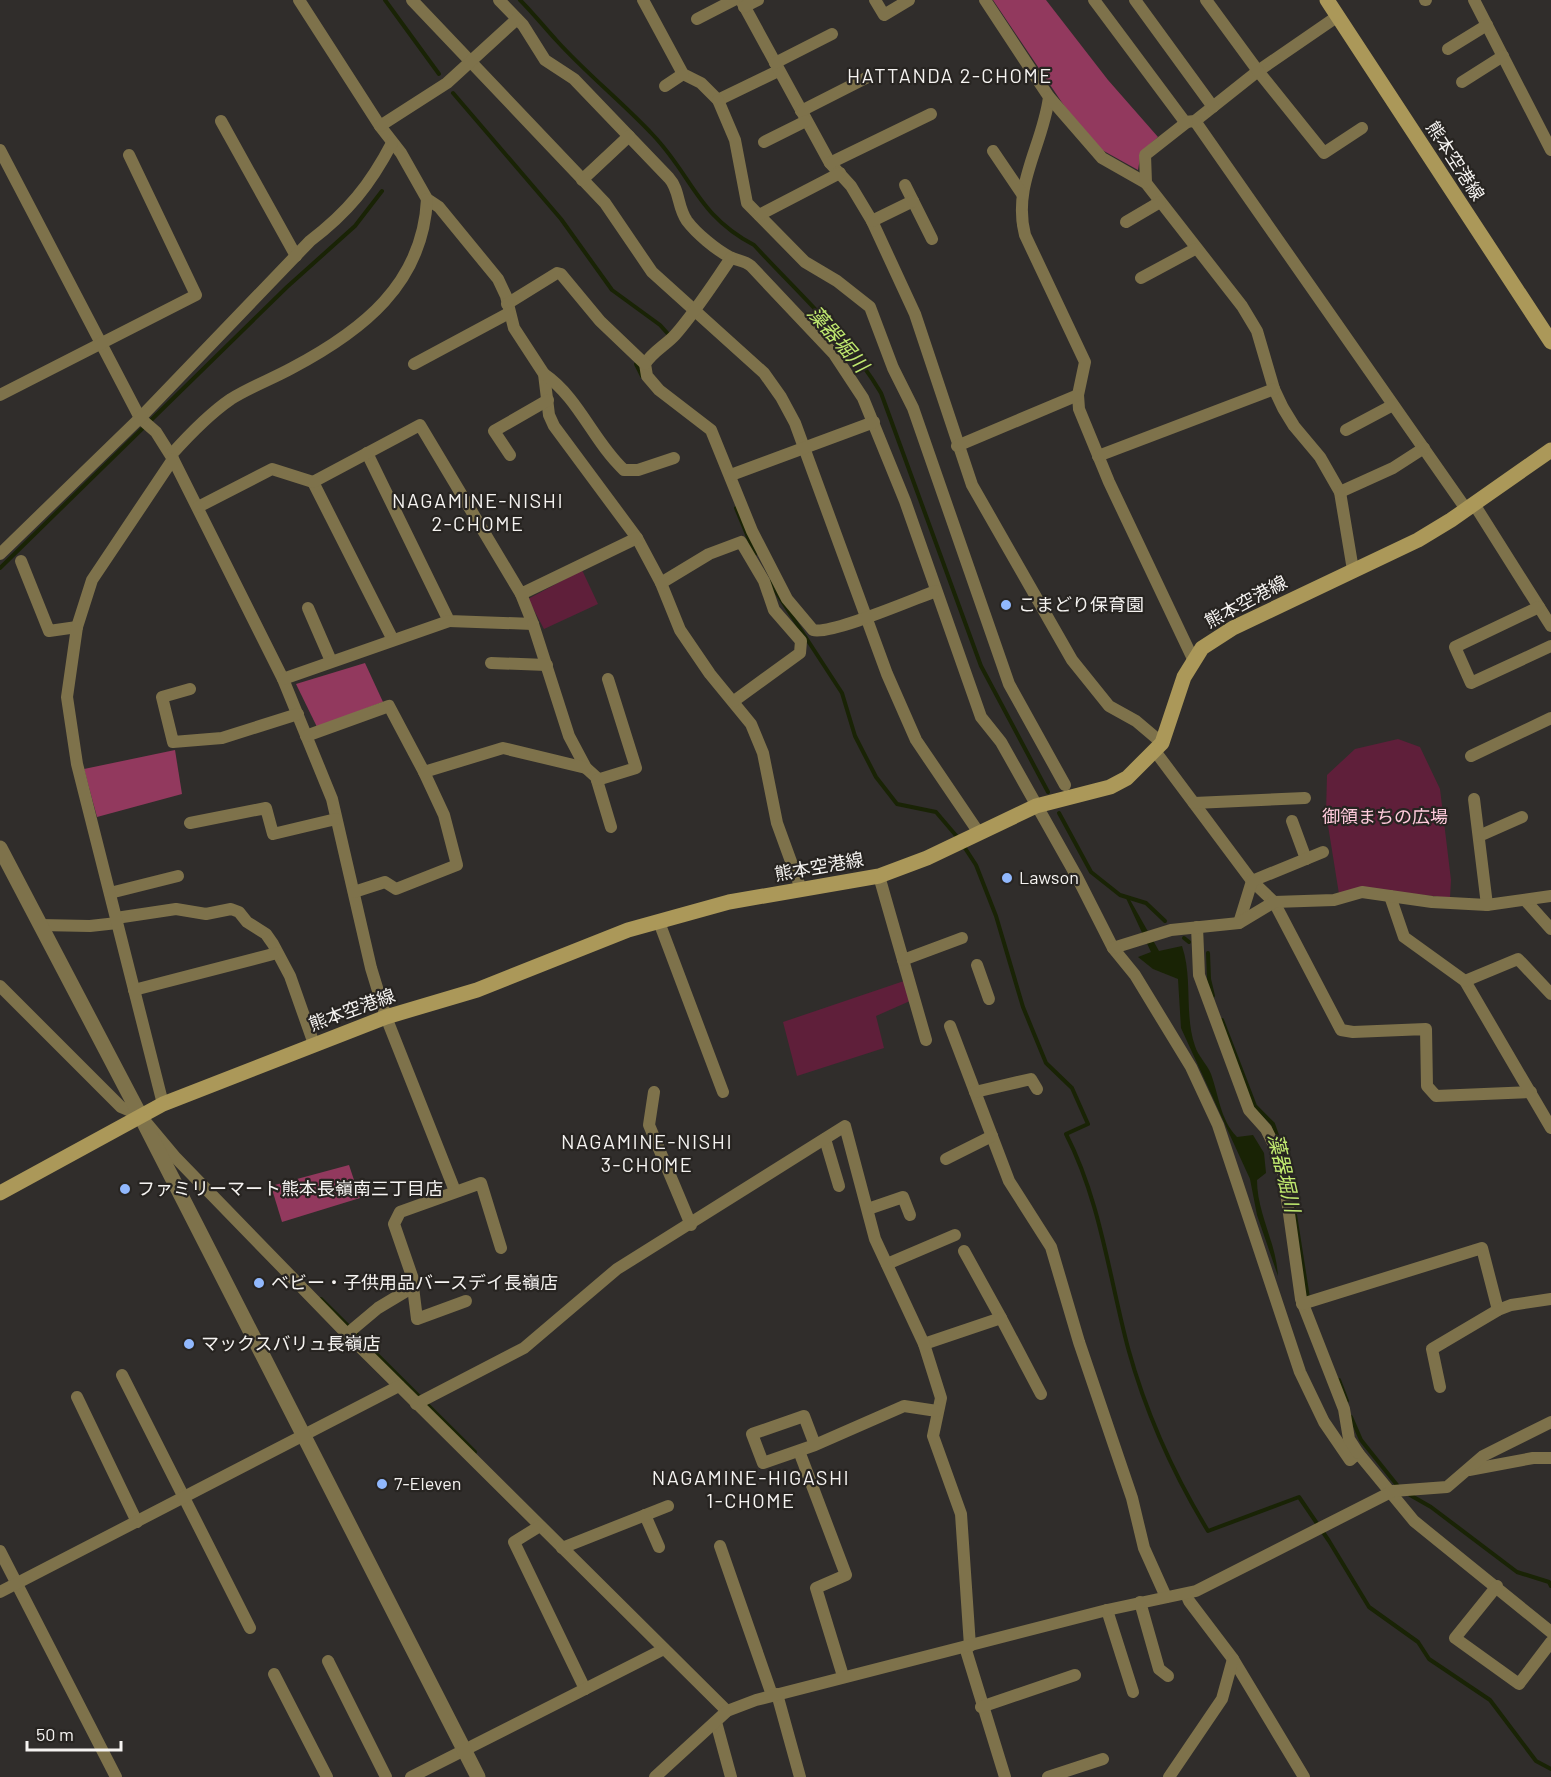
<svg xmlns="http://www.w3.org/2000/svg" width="1551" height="1777" font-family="Barlow,'Noto Sans JP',sans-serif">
<rect width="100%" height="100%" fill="#302d2b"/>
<g fill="#5f1f3a">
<path d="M582 570 598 604 544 629 528 599Z"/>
<path d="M1398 739 1420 747 1440 789 1451 880 1450 898 1364 888 1339 894 1326 813 1327 775 1355 749Z"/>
<path d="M904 981 910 1001 876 1016 884 1048 797 1076 783 1022Z"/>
</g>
<g fill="#92395e">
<path d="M993 0H1046L1108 80 1158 137 1141 152 1138 170 1102 150 1067 110Z"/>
<path d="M365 663 383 702 317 727 296 684Z"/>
<path d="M175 750 182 794 97 817 84 769Z"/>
<path d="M349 1165 360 1198 282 1222 271 1186Z"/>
</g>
<path fill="#192305" d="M1125 896 1129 898 1159 951 1182 946C1193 978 1184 1014 1195 1046 1198 1056 1207 1064 1211 1074 1219 1096 1220 1119 1237 1137L1253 1135 1264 1153 1266 1173 1257 1180C1257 1213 1276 1242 1278 1276L1257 1215 1250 1179 1181 1028 1178 979 1153 969 1138 957 1151 952Z"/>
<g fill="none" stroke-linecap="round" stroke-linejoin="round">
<g stroke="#192305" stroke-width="4">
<path d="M385 0 439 74"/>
<path d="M520 0C533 13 545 28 557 41 587 74 622 102 653 135 693 177 697 215 754 245 798 293 848 337 881 393L981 666 1048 792"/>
<path d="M453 93 561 219 612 290 660 325 669 335"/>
<path d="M636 364 642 376"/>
<path d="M736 508 755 554"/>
<path d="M0 568 287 287 355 226 382 191"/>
<path d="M769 581 842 693 855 736 876 777 897 804 936 812 959 839"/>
<path d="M1059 813 1091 872 1120 895 1146 903 1165 921"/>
<path d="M963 845 976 865 996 916 1023 1007 1046 1063 1072 1088 1088 1124 1066 1134C1100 1200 1109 1276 1128 1348 1145 1410 1174 1475 1208 1531L1299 1497 1329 1541 1369 1607 1418 1642 1429 1659 1490 1700 1536 1761 1551 1769"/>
<path d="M1184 938 1189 942"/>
<path d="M1208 953 1209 979 1213 996"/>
<path d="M1222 1020 1255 1106 1273 1124 1287 1164"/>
<path d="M1291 1189 1308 1298"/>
<path d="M321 1299 475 1452"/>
<path d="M1339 1380 1347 1401"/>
<path d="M1351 1417 1361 1440 1397 1485"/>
<path d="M1410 1495 1431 1507 1517 1572 1549 1582 1551 1586"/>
</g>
<g stroke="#7e724b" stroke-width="12">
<path d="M299 0 380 126 401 153 427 199 439 207 498 279 506 296 514 328 544 374 549 415 554 426 637 538 661 583 680 630 710 674 751 724 763 753 777 823 801 889"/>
<path d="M412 0 605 203 652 272 764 373 781 397 795 423 887 674 916 740 979 833"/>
<path d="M499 0 523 25 545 60 574 79 669 178C680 190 677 207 687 221 696 233 716 250 730 257 737 261 744 260 751 266L834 354 863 398 905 501 981 717 1001 742 1077 877 1113 948 1135 975 1191 1067 1218 1125 1300 1372 1324 1422 1350 1460 1358 1453 1414 1521 1551 1632"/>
<path d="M643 0 683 74 701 83 718 100 778 71"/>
<path d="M741 0 830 163 851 186 872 221 915 314 972 485 1072 660 1109 706 1136 721 1162 743"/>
<path d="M875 0 884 15 909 0"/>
<path d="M985 0 1049 97C1043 145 1012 185 1025 235L1085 362 1078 395 1079 409 1109 482 1193 659"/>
<path d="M1094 0 1185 122 1195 121 1258 71 1338 16"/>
<path d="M1135 0 1213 107"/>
<path d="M1206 0 1258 71 1324 153 1362 128"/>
<path d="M1425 0H1426"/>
<path d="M1474 0 1551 150"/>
<path d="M744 7 758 0"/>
<path d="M697 19 734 0"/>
<path d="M1448 49 1487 25"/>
<path d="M775 63 832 34"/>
<path d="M1462 82 1503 56"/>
<path d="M665 86 683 74"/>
<path d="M1049 97 1102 158 1146 183 1242 306 1257 331 1274 389 1283 408 1294 426 1320 457 1340 492 1353 570"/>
<path d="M718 100 735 140 747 203 805 262 837 281 870 307 893 368 913 408 1009 684 1065 785"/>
<path d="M801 111 866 78"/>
<path d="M221 121 296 256"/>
<path d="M1195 121 1466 509"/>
<path d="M380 126 447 83 517 19"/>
<path d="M764 142 806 121"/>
<path d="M0 150 140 418 156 432 173 459 283 679 332 799 371 968 386 1017 455 1191"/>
<path d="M993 151 1022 194"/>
<path d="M830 163 931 114"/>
<path d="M582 180 629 136"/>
<path d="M1146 183 1145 155 1187 122"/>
<path d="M905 185 932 239"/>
<path d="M759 215 840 173"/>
<path d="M872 221 913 201"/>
<path d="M1126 222 1160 202"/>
<path d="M731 258C713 284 696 311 675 335 666 345 652 352 645 364L647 376 659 390 711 430 752 531 787 599 813 630C831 635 914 599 936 591"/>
<path d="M1141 278 1195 249"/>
<path d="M507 304 557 273 561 274 600 321 645 364"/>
<path d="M414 364 509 313"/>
<path d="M544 374C579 398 593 441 624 470H638L674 458"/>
<path d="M0 395 196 295 129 155"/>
<path d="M1346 430 1393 405"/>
<path d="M957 446 1078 395"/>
<path d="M367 453 449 621 533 624 521 594"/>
<path d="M171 455C188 436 209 414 231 399 250 387 272 379 292 368 362 331 423 284 427 199"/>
<path d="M510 455 494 431 548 400"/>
<path d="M1098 456 1274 389"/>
<path d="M731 475 874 422"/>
<path d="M313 482 393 640"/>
<path d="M1340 492 1393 468 1424 448"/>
<path d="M1474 504 1551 626"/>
<path d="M198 507 272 469 313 482 420 425 521 594 637 538"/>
<path d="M0 554 140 418 310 241C348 212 370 185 392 143"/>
<path d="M21 561 49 631 77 627"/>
<path d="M661 583 709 554 741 542 764 581 774 610 801 641 800 653 734 701"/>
<path d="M1539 607 1455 647 1471 683 1551 646"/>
<path d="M308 608 331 661"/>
<path d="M533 624 569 736 586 768 596 777 611 827"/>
<path d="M491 663 547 665"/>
<path d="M283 679 449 621"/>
<path d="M190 689 162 697 173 742 222 738 298 714"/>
<path d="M306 736 389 706 424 772 503 748 586 768"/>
<path d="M1155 751 1252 881 1274 902 1341 1030 1353 1032 1426 1029 1427 1086 1436 1096 1531 1092"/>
<path d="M1471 756 1551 718"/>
<path d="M597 780 636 768 608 679"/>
<path d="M1474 799 1487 905"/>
<path d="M1194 803 1305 798"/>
<path d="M1292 821 1306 859"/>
<path d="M190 823 266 808 273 834 336 819"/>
<path d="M1479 836 1522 817"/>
<path d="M879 876 926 1040"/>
<path d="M354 892 385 882 396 889 457 865 444 815 424 772"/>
<path d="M110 893 178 876"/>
<path d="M1390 896 1404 937 1465 981 1551 1128"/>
<path d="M1525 900 1551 929"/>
<path d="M116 918 176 909 206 914 231 909 239 912 247 922 266 934 273 944 290 976 314 1044"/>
<path d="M659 922 723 1092"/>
<path d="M1239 923 1252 881 1323 852"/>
<path d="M40 925 90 926 117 923"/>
<path d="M1197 927 1199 975 1249 1110 1266 1129 1273 1143 1283 1171 1301 1299 1344 1409 1349 1439 1358 1453"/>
<path d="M1113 948 1171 930 1239 923 1274 902 1334 900 1362 892 1432 902 1487 905 1551 896"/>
<path d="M903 960 962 938"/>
<path d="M977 965 989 999"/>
<path d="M1465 981 1518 959 1551 994"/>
<path d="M0 986 121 1107 140 1115 176 1158 347 1334 727 1711"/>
<path d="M134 990 277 953"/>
<path d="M950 1026 1009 1181 1051 1247 1079 1342 1132 1498 1144 1548 1166 1597"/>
<path d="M654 1092 649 1125 691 1225"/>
<path d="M975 1092 1031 1079 1037 1089"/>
<path d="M163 1104 77 764 67 697 77 627 92 580 173 459"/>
<path d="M825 1139 839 1186"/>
<path d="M946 1159 992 1136"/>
<path d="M868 1209 903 1197 910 1215"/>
<path d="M964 1251 1001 1318"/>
<path d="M887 1264 955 1235"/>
<path d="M413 1287 417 1319 466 1301"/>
<path d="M1302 1304 1482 1248 1498 1310"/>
<path d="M347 1334 378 1308 413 1287V1279L394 1224 400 1212 481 1183 501 1248"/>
<path d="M924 1344 1001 1318 1041 1394"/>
<path d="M122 1375 250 1628"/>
<path d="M1440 1387 1432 1349 1498 1310 1511 1305 1551 1299"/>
<path d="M77 1397 137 1522"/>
<path d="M416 1404 524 1348 617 1269 845 1126 875 1239 924 1344 941 1398 933 1436 961 1514 970 1646"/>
<path d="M815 1445 763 1463 752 1434 804 1416 815 1445 904 1406 937 1411"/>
<path d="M799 1451 846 1575 816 1588 843 1676"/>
<path d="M1469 1470 1533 1458H1551"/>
<path d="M645 1515 659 1547"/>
<path d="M540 1526 514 1542 585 1689"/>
<path d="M720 1546 772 1695"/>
<path d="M562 1548 668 1506"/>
<path d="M0 1551 116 1777"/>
<path d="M1497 1586 1455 1638 1519 1684 1551 1642"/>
<path d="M0 1592 399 1386"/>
<path d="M1186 1594 1189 1601 1233 1659 1304 1777"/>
<path d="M1140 1602 1159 1669 1168 1676"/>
<path d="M1107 1610 1133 1692"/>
<path d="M965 1647 1005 1777"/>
<path d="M328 1661 386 1777"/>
<path d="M274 1674 327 1777"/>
<path d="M777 1694 800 1777"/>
<path d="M981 1707 1075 1675"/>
<path d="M716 1722 731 1777"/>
<path d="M411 1777 664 1649"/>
<path d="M655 1777 727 1711 756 1700 1107 1610 1196 1591 1393 1491 1447 1487 1483 1456 1551 1422"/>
<path d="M1048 1777 1103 1759"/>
<path d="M1169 1777 1222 1699 1233 1659"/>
</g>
<path stroke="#7e724b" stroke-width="15" d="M0 848 140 1115 478 1777"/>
<g stroke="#ab9859" stroke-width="15">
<path d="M1327 0 1551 342"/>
<path d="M0 1193 163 1104 386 1017 477 990 628 930 729 902 879 876 927 858 1036 806 1110 787 1127 778 1162 743 1184 677 1202 648 1233 628 1418 540 1451 520 1551 450"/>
</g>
</g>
<g fill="#91b8fd" stroke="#272421" stroke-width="2">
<circle cx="1006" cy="605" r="6"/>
<circle cx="1007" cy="878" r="6"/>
<circle cx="125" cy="1189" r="6"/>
<circle cx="259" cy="1283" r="6"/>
<circle cx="189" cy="1344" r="6"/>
<circle cx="382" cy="1484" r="6"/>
</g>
<g text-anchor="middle" stroke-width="4.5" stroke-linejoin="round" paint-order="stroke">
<g font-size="18" fill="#f5f3f1" stroke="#272421">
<text transform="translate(1455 161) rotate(57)" y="6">熊本空港線</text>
<text transform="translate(1246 602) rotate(-28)" y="6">熊本空港線</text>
<text transform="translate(819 867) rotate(-10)" y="6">熊本空港線</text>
<text transform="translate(352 1010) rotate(-20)" y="6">熊本空港線</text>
</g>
<g font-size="18" fill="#f5f3f1" stroke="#272421" text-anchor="start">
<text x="1018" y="611">こまどり保育園</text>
<text x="1019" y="884">Lawson</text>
<text x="137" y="1195">ファミリーマート熊本長嶺南三丁目店</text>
<text x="271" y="1289">ベビー・子供用品バースデイ長嶺店</text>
<text x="201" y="1350">マックスバリュ長嶺店</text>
<text x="394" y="1490">7-Eleven</text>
</g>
<g font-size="18" fill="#ffcbdc" stroke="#272421">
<text x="1385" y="823">御領まちの広場</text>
</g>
<g font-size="20" letter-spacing="1.5" fill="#f5f3f1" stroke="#272421">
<text x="950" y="83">HATTANDA 2-CHOME</text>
<text x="478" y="508">NAGAMINE-NISHI<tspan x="478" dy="23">2-CHOME</tspan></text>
<text x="647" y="1149">NAGAMINE-NISHI<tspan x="647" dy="23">3-CHOME</tspan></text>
<text x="751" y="1485">NAGAMINE-HIGASHI<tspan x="751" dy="23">1-CHOME</tspan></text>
</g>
<g font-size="20" font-style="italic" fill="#c0e96f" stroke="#272421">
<text transform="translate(838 339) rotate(49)" y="7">藻器堀川</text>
<text transform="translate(1284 1173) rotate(77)" y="7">藻器堀川</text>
</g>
</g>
<path d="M27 1741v9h94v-9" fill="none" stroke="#f5f3f1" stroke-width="3"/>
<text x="36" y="1741" font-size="18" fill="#f5f3f1" stroke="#272421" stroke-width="4.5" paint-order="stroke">50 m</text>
</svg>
